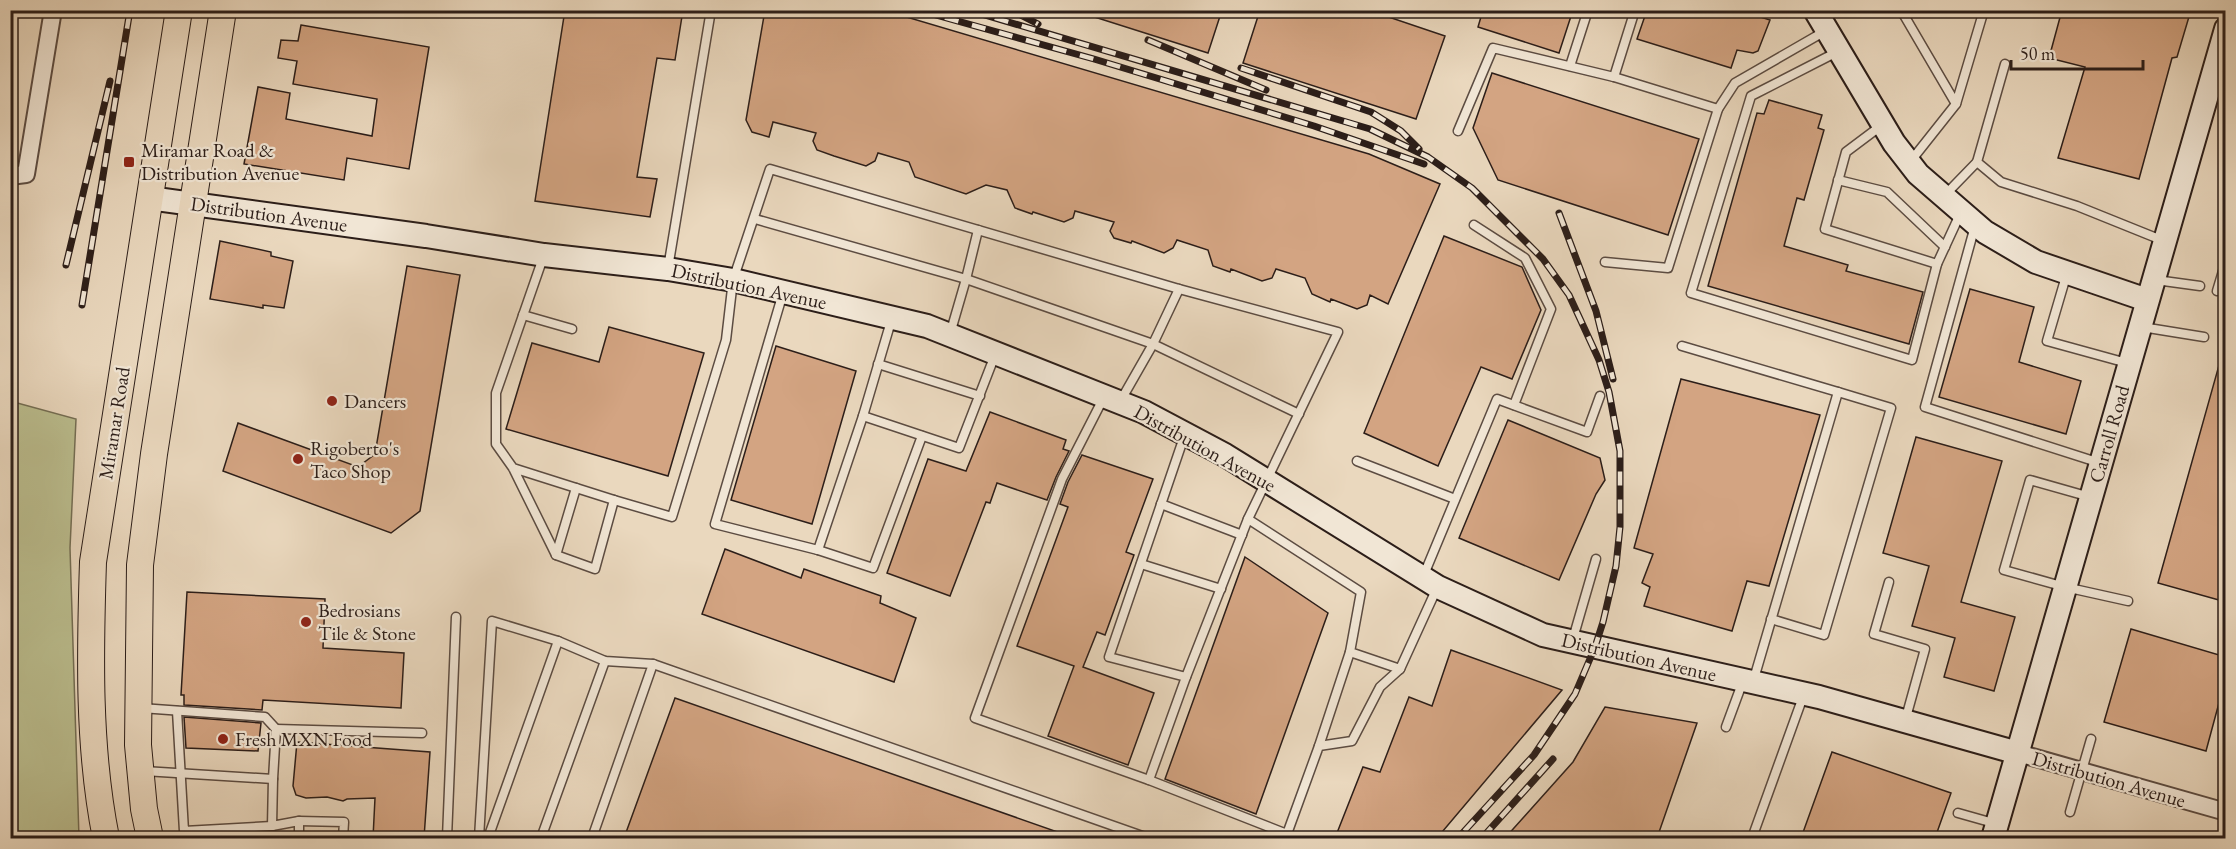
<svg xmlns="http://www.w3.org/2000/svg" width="2236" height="849" font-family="'EB Garamond',serif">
<rect width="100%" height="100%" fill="#ead8be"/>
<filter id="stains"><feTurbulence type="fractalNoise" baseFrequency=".00333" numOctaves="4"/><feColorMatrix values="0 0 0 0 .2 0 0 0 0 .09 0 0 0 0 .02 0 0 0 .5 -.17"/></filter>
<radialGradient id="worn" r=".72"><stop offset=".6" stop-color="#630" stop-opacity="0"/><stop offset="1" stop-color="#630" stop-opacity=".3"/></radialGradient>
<path fill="#bbbe8f" stroke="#746e54" stroke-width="1.5" d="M10 401 76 419 70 548 79 838H11Z"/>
<g fill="#d3a482" stroke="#2c1e19" stroke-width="1.5">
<path d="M565 10H683L675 60 657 58 637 177 657 179 650 217 535 201Z"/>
<path d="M765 10H883L1369 154 1440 184 1388 304 1370 295 1367 305 1357 309 1331 299 1330 302 1312 294 1305 278 1276 269 1272 278 1262 281 1231 269 1230 272 1213 266 1208 250 1177 240 1173 248 1164 253 1132 241 1131 243 1114 238 1110 231 1114 222 1075 211 1073 218 1064 222 1033 212 1032 214 1015 208 1007 190 986 185 966 194 915 177 909 162 878 153 875 161 866 166 834 156 817 150 813 141 816 133 773 122 769 137 752 132 746 120Z"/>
<path d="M1086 10H1222L1208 53 1085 14Z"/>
<path d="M1260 10H1368L1445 36 1416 119 1243 63Z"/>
<path d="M1483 10H1573L1559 53 1478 27Z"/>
<path d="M1647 10H1749L1748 13 1770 20 1758 51 1753 53 1737 50 1731 68 1637 39Z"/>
<path d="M2062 10H2191L2177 57 2172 58 2139 179 2058 158 2085 67 2049 58Z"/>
<path d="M301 25 429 47 409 169 347 158 344 180 244 164 258 87 290 93 286 119 372 136 377 99 293 84 297 61 278 58 281 40 298 41Z"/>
<path d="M1492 73 1699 139 1668 235 1498 180 1473 128Z"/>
<path d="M1769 100 1822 115 1818 128 1824 130 1804 200 1797 198 1784 246 1848 265 1846 271 1923 292 1909 344 1708 286 1757 113 1764 114Z"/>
<path d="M1444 236 1522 267 1541 310 1512 379 1481 367 1438 466 1364 433Z"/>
<path d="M220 241 271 252V256L293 261 284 308 263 305V308L210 299Z"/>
<path d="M407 266 460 275 420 511 391 533 223 471 238 423 358 467 375 454Z"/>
<path d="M1970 289 2034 307 2019 362 2081 381 2066 434 1939 397Z"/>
<path d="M609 327 704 353 668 476 506 429 532 343 599 362Z"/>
<path d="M776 346 856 371 812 524 731 500Z"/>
<path d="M2221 358 2226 359V602L2158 583Z"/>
<path d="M1681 379 1820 415 1769 586 1747 581 1732 631 1644 606 1650 587 1642 583 1653 554 1634 548Z"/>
<path d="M990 412 1066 440 1063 449 1069 451 1056 477 1047 500 997 483 990 503 986 502 950 596 887 573 928 459 966 471Z"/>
<path d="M1508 420 1600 458 1605 480 1596 494 1559 580 1459 538Z"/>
<path d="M1916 437 2002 461 1961 602 2015 617 1994 691 1944 677 1955 638 1912 626 1929 566 1883 553Z"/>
<path d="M1082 455 1153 479 1126 552 1134 555 1105 635 1097 632 1083 667 1154 693 1128 765 1048 736 1074 666 1017 646 1068 507 1060 504 1068 482Z"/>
<path d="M725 549 801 578 804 569 881 596 880 603 916 618 894 682 702 614Z"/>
<path d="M1245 557 1328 613 1256 814 1165 779Z"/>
<path d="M187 592 325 599 323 648 404 653 401 708 263 700 262 710 184 705V695H181Z"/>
<path d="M2131 629 2226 657V677L2206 751 2104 722Z"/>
<path d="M1451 650 1562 690 1437 838H1335L1363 767 1380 772 1409 697 1432 706Z"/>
<path d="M675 698 1069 836V838H624Z"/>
<path d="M1605 707 1697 723 1657 838H1505L1573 762Z"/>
<path d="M184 717 261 723 258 751 186 748Z"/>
<path d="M297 742 430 752 424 838H373L375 798 347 799 343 801 327 797 306 798 296 795 293 786Z"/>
<path d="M1832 752 1951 793 1935 838H1801Z"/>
</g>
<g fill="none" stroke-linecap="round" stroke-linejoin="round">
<g stroke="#5c4c42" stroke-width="11">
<g id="lane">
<path d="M1635 10 1614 77 1718 109 1735 83 1827 30"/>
<path d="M1901 10 1956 104 1984 10"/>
<path d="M1837 52 1751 96 1691 293 1912 360 1937 264"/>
<path d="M2005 64 1977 162 2001 182 2077 206 2164 241"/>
<path d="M1570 66 1588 10"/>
<path d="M1882 125 1846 152 1825 229 1937 264 1961 212"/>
<path d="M1458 131 1493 48 1614 77"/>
<path d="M1910 162 1956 104"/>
<path d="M1838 180 1887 192 1945 247"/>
<path d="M1944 196 1977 162"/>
<path d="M755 219 966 279 1153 344 1299 414"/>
<path d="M1474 225 1525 258 1551 309 1514 405"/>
<path d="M1975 226 1925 407 2100 463"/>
<path d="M1605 262 1668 268 1718 109"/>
<path d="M668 268 711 10"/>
<path d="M2067 273 2047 341 2127 363"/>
<path d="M2156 280 2200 286"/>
<path d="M2217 291 2226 261"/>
<path d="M783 293 715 524 818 550"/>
<path d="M523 315 572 329"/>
<path d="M892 318 863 416 959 448 995 355"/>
<path d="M2142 327 2204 337"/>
<path d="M950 334 966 279 978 230"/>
<path d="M1682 346 1838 392 1753 682"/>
<path d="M878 364 980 396"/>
<path d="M1104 397 1062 479 975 718 1149 780"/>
<path d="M1121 400 1153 344 1179 289"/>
<path d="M863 416 818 550 873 568 922 436"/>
<path d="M1185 434 1109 657 1186 677 1248 519 1361 592 1350 652 1400 669 1437 588"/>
<path d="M1357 461 1455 499"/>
<path d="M513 468 614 500 595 569 556 555 513 468 496 444V393L544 255"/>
<path d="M2090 497 2030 480 2004 570 2065 587 2128 601"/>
<path d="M614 500 672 517 726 340 733 280 770 169 1179 289 1338 332 1248 519"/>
<path d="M1161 504 1242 535"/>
<path d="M556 555 576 488"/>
<path d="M1141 564 1221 589"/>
<path d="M1423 577 1497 399 1587 432 1600 396"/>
<path d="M1889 582 1874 634 1925 649 1905 721"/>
<path d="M1771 619 1824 635 1891 408 1838 392"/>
<path d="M1572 642 1596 559"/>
<path d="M653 664 1148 838"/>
<path d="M1186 677 1149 780 1287 834 1319 746 1352 741 1380 687 1400 669"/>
<path d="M141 708 265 717 276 729 273 779"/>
<path d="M177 711 184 831 272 826"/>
<path d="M1726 727 1743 681"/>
<path d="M276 729 422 733"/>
<path d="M1319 746 1350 652"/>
<path d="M144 771 273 779 272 826 299 821V838"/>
<path d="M2070 812 2091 739"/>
<path d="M1958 813 1997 824"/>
<path d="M299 821 344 822 343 838"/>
<path d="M447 838 456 617"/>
<path d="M479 838 492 621 558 641 605 661 653 664 592 838"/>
<path d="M488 838 558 641"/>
<path d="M541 838 605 661"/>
<path d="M1752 838 1804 694"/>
</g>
</g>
<g stroke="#5c4c42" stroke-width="20">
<g id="street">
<path d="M10 176 26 174 53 10"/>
<path d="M2018 753 2226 812"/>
</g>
</g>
<g stroke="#2c1e19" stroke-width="26">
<g id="secondary">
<path d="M1815 10 1894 143 1918 174 1985 232 2036 262 2147 300"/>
<path d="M149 198 426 236 544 255 668 269 733 280 927 326 1144 412 1225 455 1438 587 1543 635 1819 697 2018 753"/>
<path d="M1993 838 2226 29"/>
</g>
</g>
<g stroke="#2c1e19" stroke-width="28">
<g id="primary">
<path d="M106 838C88 748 90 654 93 562L179 10"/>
<path d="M150 838 144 809 138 745 140 565 154 454 223 10"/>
</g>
</g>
<use href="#lane" stroke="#f1e6d5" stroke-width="8"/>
<use href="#street" stroke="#f1e6d5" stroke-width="16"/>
<use href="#secondary" stroke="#f1e6d5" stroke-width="22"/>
<use href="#primary" stroke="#ead8be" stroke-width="26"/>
<g stroke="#2c1e19" stroke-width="7">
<g id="rail">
<path d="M918 10 1094 59 1314 126 1424 164"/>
<path d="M968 10 1370 129 1428 157 1472 188 1543 259 1569 295 1599 360 1609 392 1620 451V527L1616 566 1603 622 1595 647 1575 694 1534 755 1458 838"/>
<path d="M1011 10 1038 24"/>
<path d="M1148 40 1266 90"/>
<path d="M1241 68 1371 112 1401 131 1419 149"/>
<path d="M1559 213 1596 311 1613 379"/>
<path d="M66 265 110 81"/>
<path d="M82 305 130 10"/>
<path d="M1482 838 1553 759"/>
</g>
</g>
<use href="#rail" stroke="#f1e6d5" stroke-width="4.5" stroke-dasharray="14" stroke-linecap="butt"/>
</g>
<g fill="#8f2418" stroke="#f1e6d5" stroke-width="2">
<rect x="123" y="156" width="12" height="12" rx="3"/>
<circle cx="332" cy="401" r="6"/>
<circle cx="298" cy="459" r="6"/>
<circle cx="306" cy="622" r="6"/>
<circle cx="223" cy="739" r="6"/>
</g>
<g text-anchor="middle" stroke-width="4.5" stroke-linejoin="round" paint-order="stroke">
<g font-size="20" fill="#2c1e19" stroke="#f1e6d5" text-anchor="start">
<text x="141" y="157">Miramar Road &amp;<tspan x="141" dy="23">Distribution Avenue</tspan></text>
<text x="344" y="408">Dancers</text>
<text x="310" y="455">Rigoberto's<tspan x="310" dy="23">Taco Shop</tspan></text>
<text x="318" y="617">Bedrosians<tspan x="318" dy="23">Tile &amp; Stone</tspan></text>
<text x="235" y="746">Fresh MXN Food</text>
</g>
<g font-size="20" fill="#2c1e19" stroke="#f1e6d5">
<text transform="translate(269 214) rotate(8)" y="7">Distribution Avenue</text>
<text transform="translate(749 286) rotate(12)" y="7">Distribution Avenue</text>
<text transform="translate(114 423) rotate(-81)" y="7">Miramar Road</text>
<text transform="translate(2109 434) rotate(-74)" y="7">Carroll Road</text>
<text transform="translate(1205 448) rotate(29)" y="7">Distribution Avenue</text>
<text transform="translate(1639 657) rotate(13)" y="7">Distribution Avenue</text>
<text transform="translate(2109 779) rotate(16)" y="7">Distribution Avenue</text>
</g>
</g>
<rect width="2236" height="849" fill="none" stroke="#ead8be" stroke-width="36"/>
<rect x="12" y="12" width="2212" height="825" fill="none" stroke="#2c1e19" stroke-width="3"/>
<rect x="18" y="18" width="2200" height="813" fill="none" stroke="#2c1e19" stroke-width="1.5"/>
<path d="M2011 60v9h132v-9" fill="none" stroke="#2c1e19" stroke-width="3"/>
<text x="2020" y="60" font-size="18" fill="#2c1e19" stroke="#f1e6d5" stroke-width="4.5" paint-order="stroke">50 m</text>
<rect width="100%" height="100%" filter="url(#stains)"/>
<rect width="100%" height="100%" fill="url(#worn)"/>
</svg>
